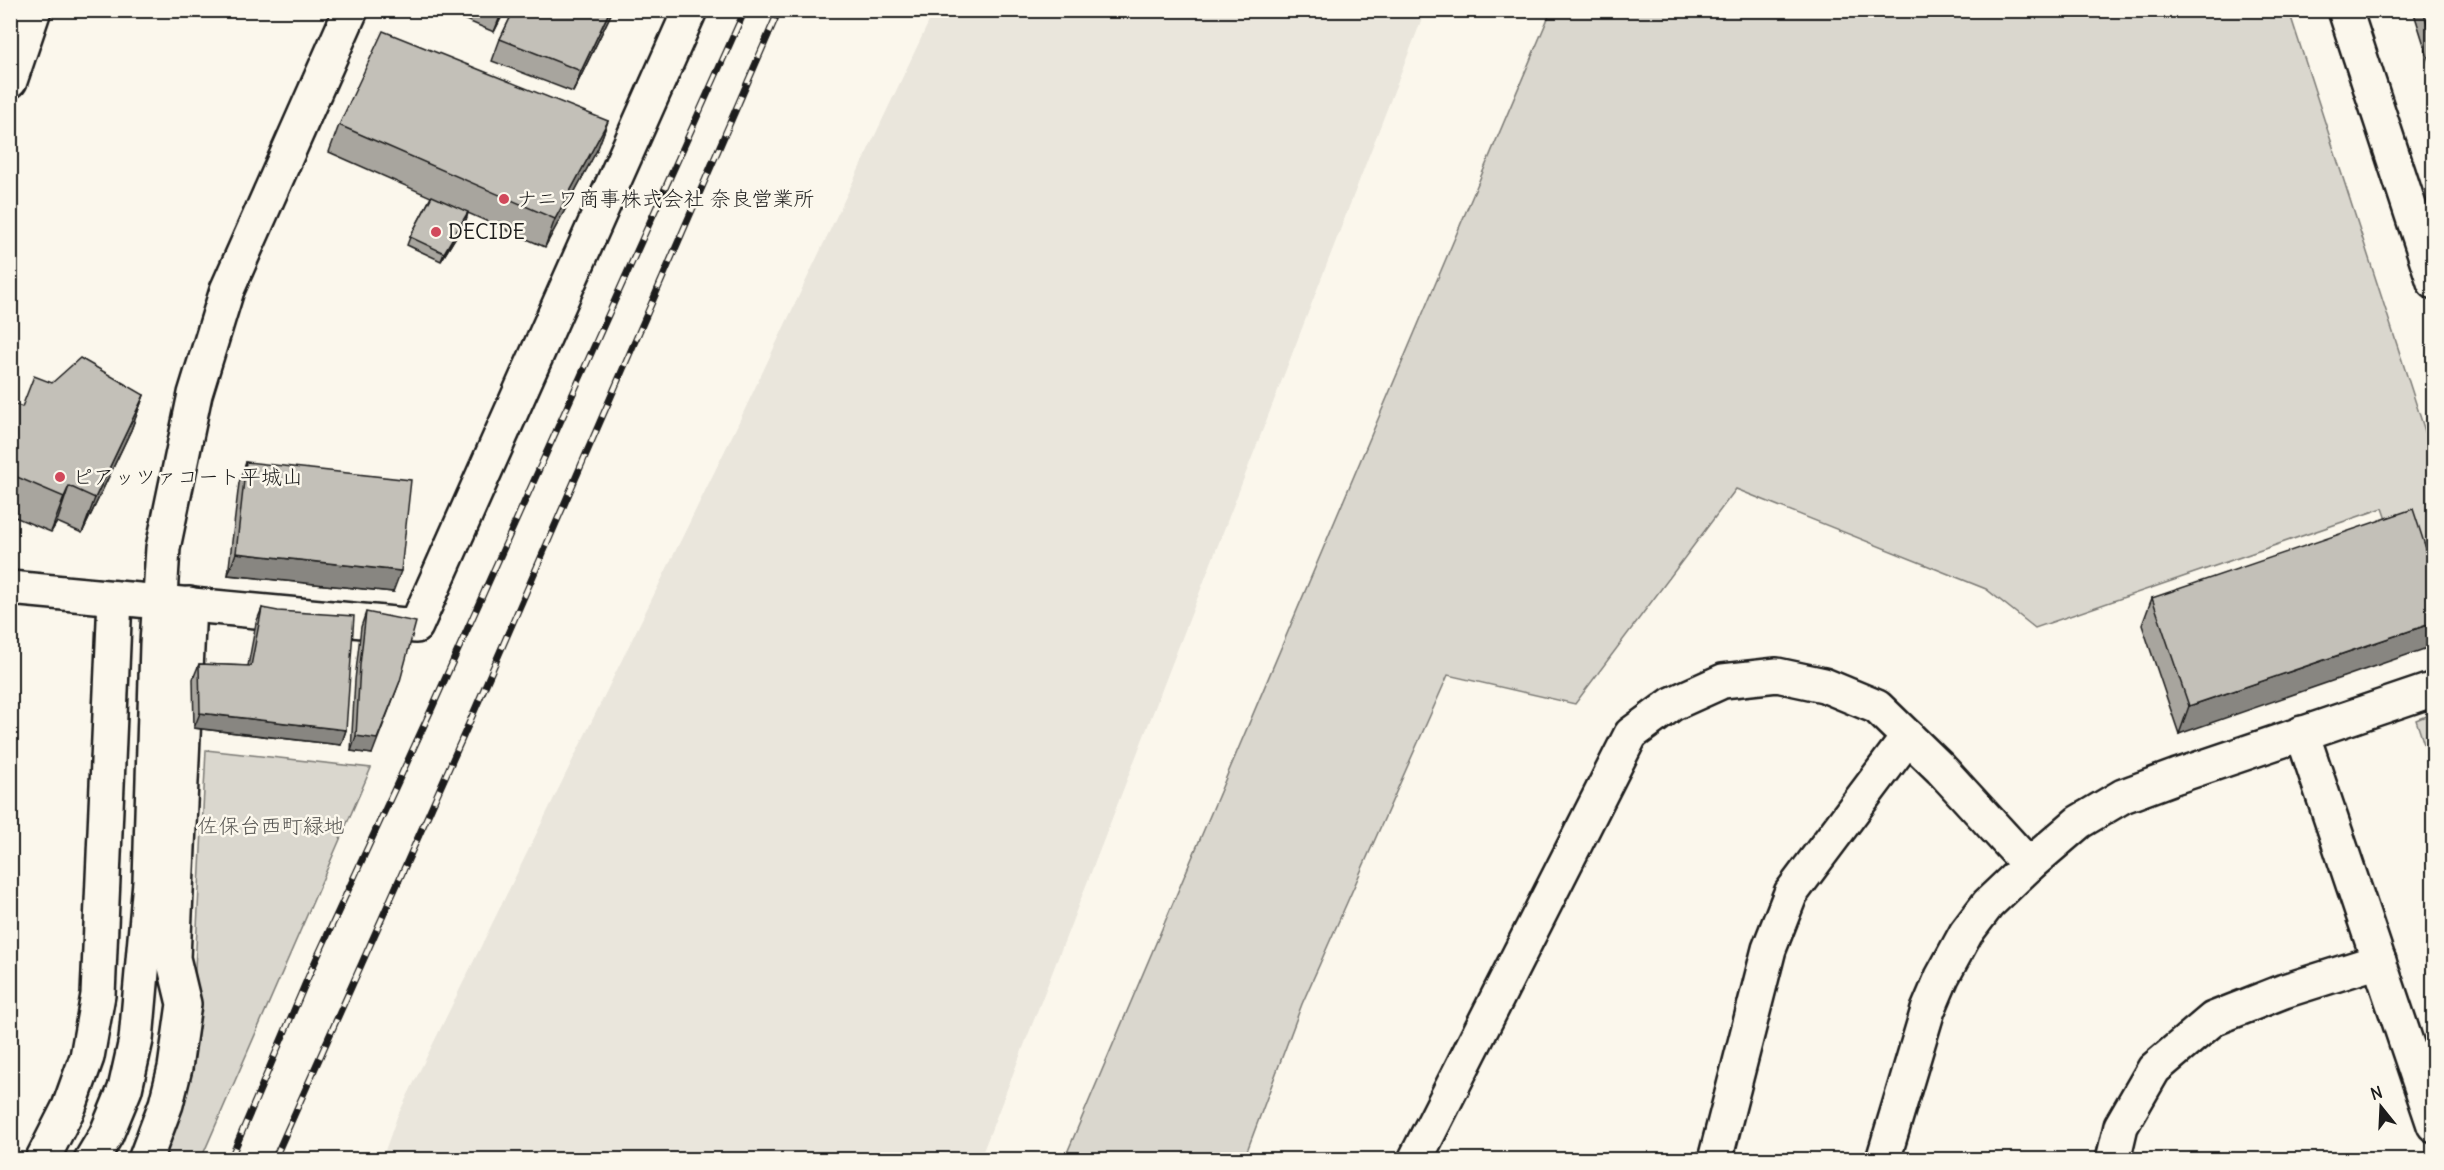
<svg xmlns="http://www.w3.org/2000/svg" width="2444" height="1170" font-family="Delius,'Klee One',sans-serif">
<rect width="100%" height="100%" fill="#fbf7ec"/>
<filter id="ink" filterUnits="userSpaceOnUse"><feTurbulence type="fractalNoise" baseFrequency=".0167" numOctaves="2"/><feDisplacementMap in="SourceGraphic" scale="12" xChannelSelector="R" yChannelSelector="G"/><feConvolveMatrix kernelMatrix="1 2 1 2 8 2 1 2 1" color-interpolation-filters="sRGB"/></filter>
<g filter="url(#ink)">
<path fill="#eae6dc" d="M934 11H1425L980 1159H382L397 1117 736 428Z"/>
<g fill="#dad7ce" stroke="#7b7a75" stroke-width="1.5">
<path d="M1551 11H2289L2433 456V637L2428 639 2383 508 2035 628 1986 589 1736 489 1575 704 1448 675 1302 1004 1244 1159 1064 1160Z"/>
<path d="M2433 713H2434L2433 772 2416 720Z"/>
<path d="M206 750 371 768 201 1159 157 1160 192 1028Z"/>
</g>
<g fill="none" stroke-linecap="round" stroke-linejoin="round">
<g stroke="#1c1c1c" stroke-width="38">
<g id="minor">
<path d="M2345 10 2434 282"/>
<path d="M10 81 34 10"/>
<path d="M10 588 416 626 690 10"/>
<path d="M2302 733 2434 1125"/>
<path d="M42 1160 69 1107 87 1057 98 995 115 598"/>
<path d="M91 1160 106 1135 125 1089 136 1040 150 882 157 644 163 548 195 394 227 290 351 10"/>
<path d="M145 1160 166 1104 175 1068 184 1004 173 958 189 604"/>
<path d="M1415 1160 1631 734 1672 704 1723 681 1777 675 1824 685 1877 707 1941 769 2029 865"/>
<path d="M1715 1160 1769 949 1791 893 1908 737"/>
<path d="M1883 1160 1928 1010 1942 977 1966 933 1988 904 2029 865 2079 822 2123 796 2177 776 2434 689"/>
<path d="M2113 1160 2121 1126 2154 1069 2213 1019 2284 991 2379 961"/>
</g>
</g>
<use href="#minor" stroke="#fbf7ec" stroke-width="33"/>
<g stroke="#1c1c1c" stroke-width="7">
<g id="rail">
<path d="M230 1160 309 975 432 708 745 10"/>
<path d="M274 1160 470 721 779 10"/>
</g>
</g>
<use href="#rail" stroke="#fbf7ec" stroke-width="4.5" stroke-dasharray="14" stroke-linecap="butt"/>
</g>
<g fill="#a8a59e" stroke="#1c1c1c" stroke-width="1.5">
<path d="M442 10H505L494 32Z"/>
<path d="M514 10H613L573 92 492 61 500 39Z"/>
<path d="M2413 10H2433V63L2430 64Z"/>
<path d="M608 121 598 148 545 247 468 213 466 220 441 261 407 245 410 237 431 197 329 152 339 125Z"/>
<path d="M52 383 144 395 131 430 82 533 57 522 51 532 10 515V402L22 407Z"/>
<path d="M246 462 393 592 228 575 239 483Z"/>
<path d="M2433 570 2179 734 2142 625 2152 598Z"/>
<path d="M262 608 346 730 341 745 194 728 193 679 199 664 248 666 256 623Z"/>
<path d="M366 612 372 754 351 751 355 680 361 627Z"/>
</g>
<g fill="#888681" stroke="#1c1c1c" stroke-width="1.5">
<path d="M505 10 494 32 502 11Z"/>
<path d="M610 10H613L573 92 581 71Z"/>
<path d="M2433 55V63L2430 64Z"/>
<path d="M608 121 598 148 545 247 555 219Z"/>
<path d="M468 212 466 220 441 261 444 253Z"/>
<path d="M144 395 131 430 82 533 95 498Z"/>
<path d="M69 486 57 522 51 532 64 497Z"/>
<path d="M236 553 401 571 393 592 228 575Z"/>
<path d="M2433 623V646L2179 734 2189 706Z"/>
<path d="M400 681 372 754 351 751 356 736Z"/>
<path d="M200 713 346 730 341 745 194 728Z"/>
</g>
<g fill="#c3c0b8" stroke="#1c1c1c" stroke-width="1.5">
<path d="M514 10H610L581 71 500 39Z"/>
<path d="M2423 10H2433V42Z"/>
<path d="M383 31 608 121 555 219 339 125Z"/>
<path d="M432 196 468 212 444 253 410 237Z"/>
<path d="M80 358 144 395 95 498 69 486 64 497 10 474V402L22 407 34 376 52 383Z"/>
<path d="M246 462 411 480 401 571 236 553Z"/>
<path d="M2413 509 2433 570V623L2189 706 2152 598Z"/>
<path d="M262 608 278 611 354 616 346 730 200 713 199 664 251 666Z"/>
<path d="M366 612 416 622 400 681 377 739 356 736 360 665Z"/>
</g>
</g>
<g fill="#d1495b" stroke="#fbf7ec" stroke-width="2">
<circle cx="504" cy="199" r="6"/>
<circle cx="436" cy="232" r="6"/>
<circle cx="60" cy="477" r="6"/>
</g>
<g text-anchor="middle" stroke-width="5" stroke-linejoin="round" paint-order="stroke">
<g font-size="21" fill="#1c1c1c" stroke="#fbf7ec" text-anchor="start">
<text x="516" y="206">ナニワ商事株式会社 奈良営業所</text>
<text x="448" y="239">DECIDE</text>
<text x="72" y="484">ピアッツァコート平城山</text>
</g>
<g font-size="21" fill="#555451" stroke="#fbf7ec">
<text x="271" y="833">佐保台西町緑地</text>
</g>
</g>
<rect width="2444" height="1170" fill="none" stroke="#fbf7ec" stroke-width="36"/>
<rect x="18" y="18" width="2408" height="1134" fill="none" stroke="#1c1c1c" stroke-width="2" filter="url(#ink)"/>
<g transform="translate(2381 1107) rotate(342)" stroke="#fbf7ec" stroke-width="4.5" paint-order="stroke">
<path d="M0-4.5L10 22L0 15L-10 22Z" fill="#1c1c1c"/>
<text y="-9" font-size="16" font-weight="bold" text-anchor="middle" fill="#1c1c1c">N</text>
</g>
</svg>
